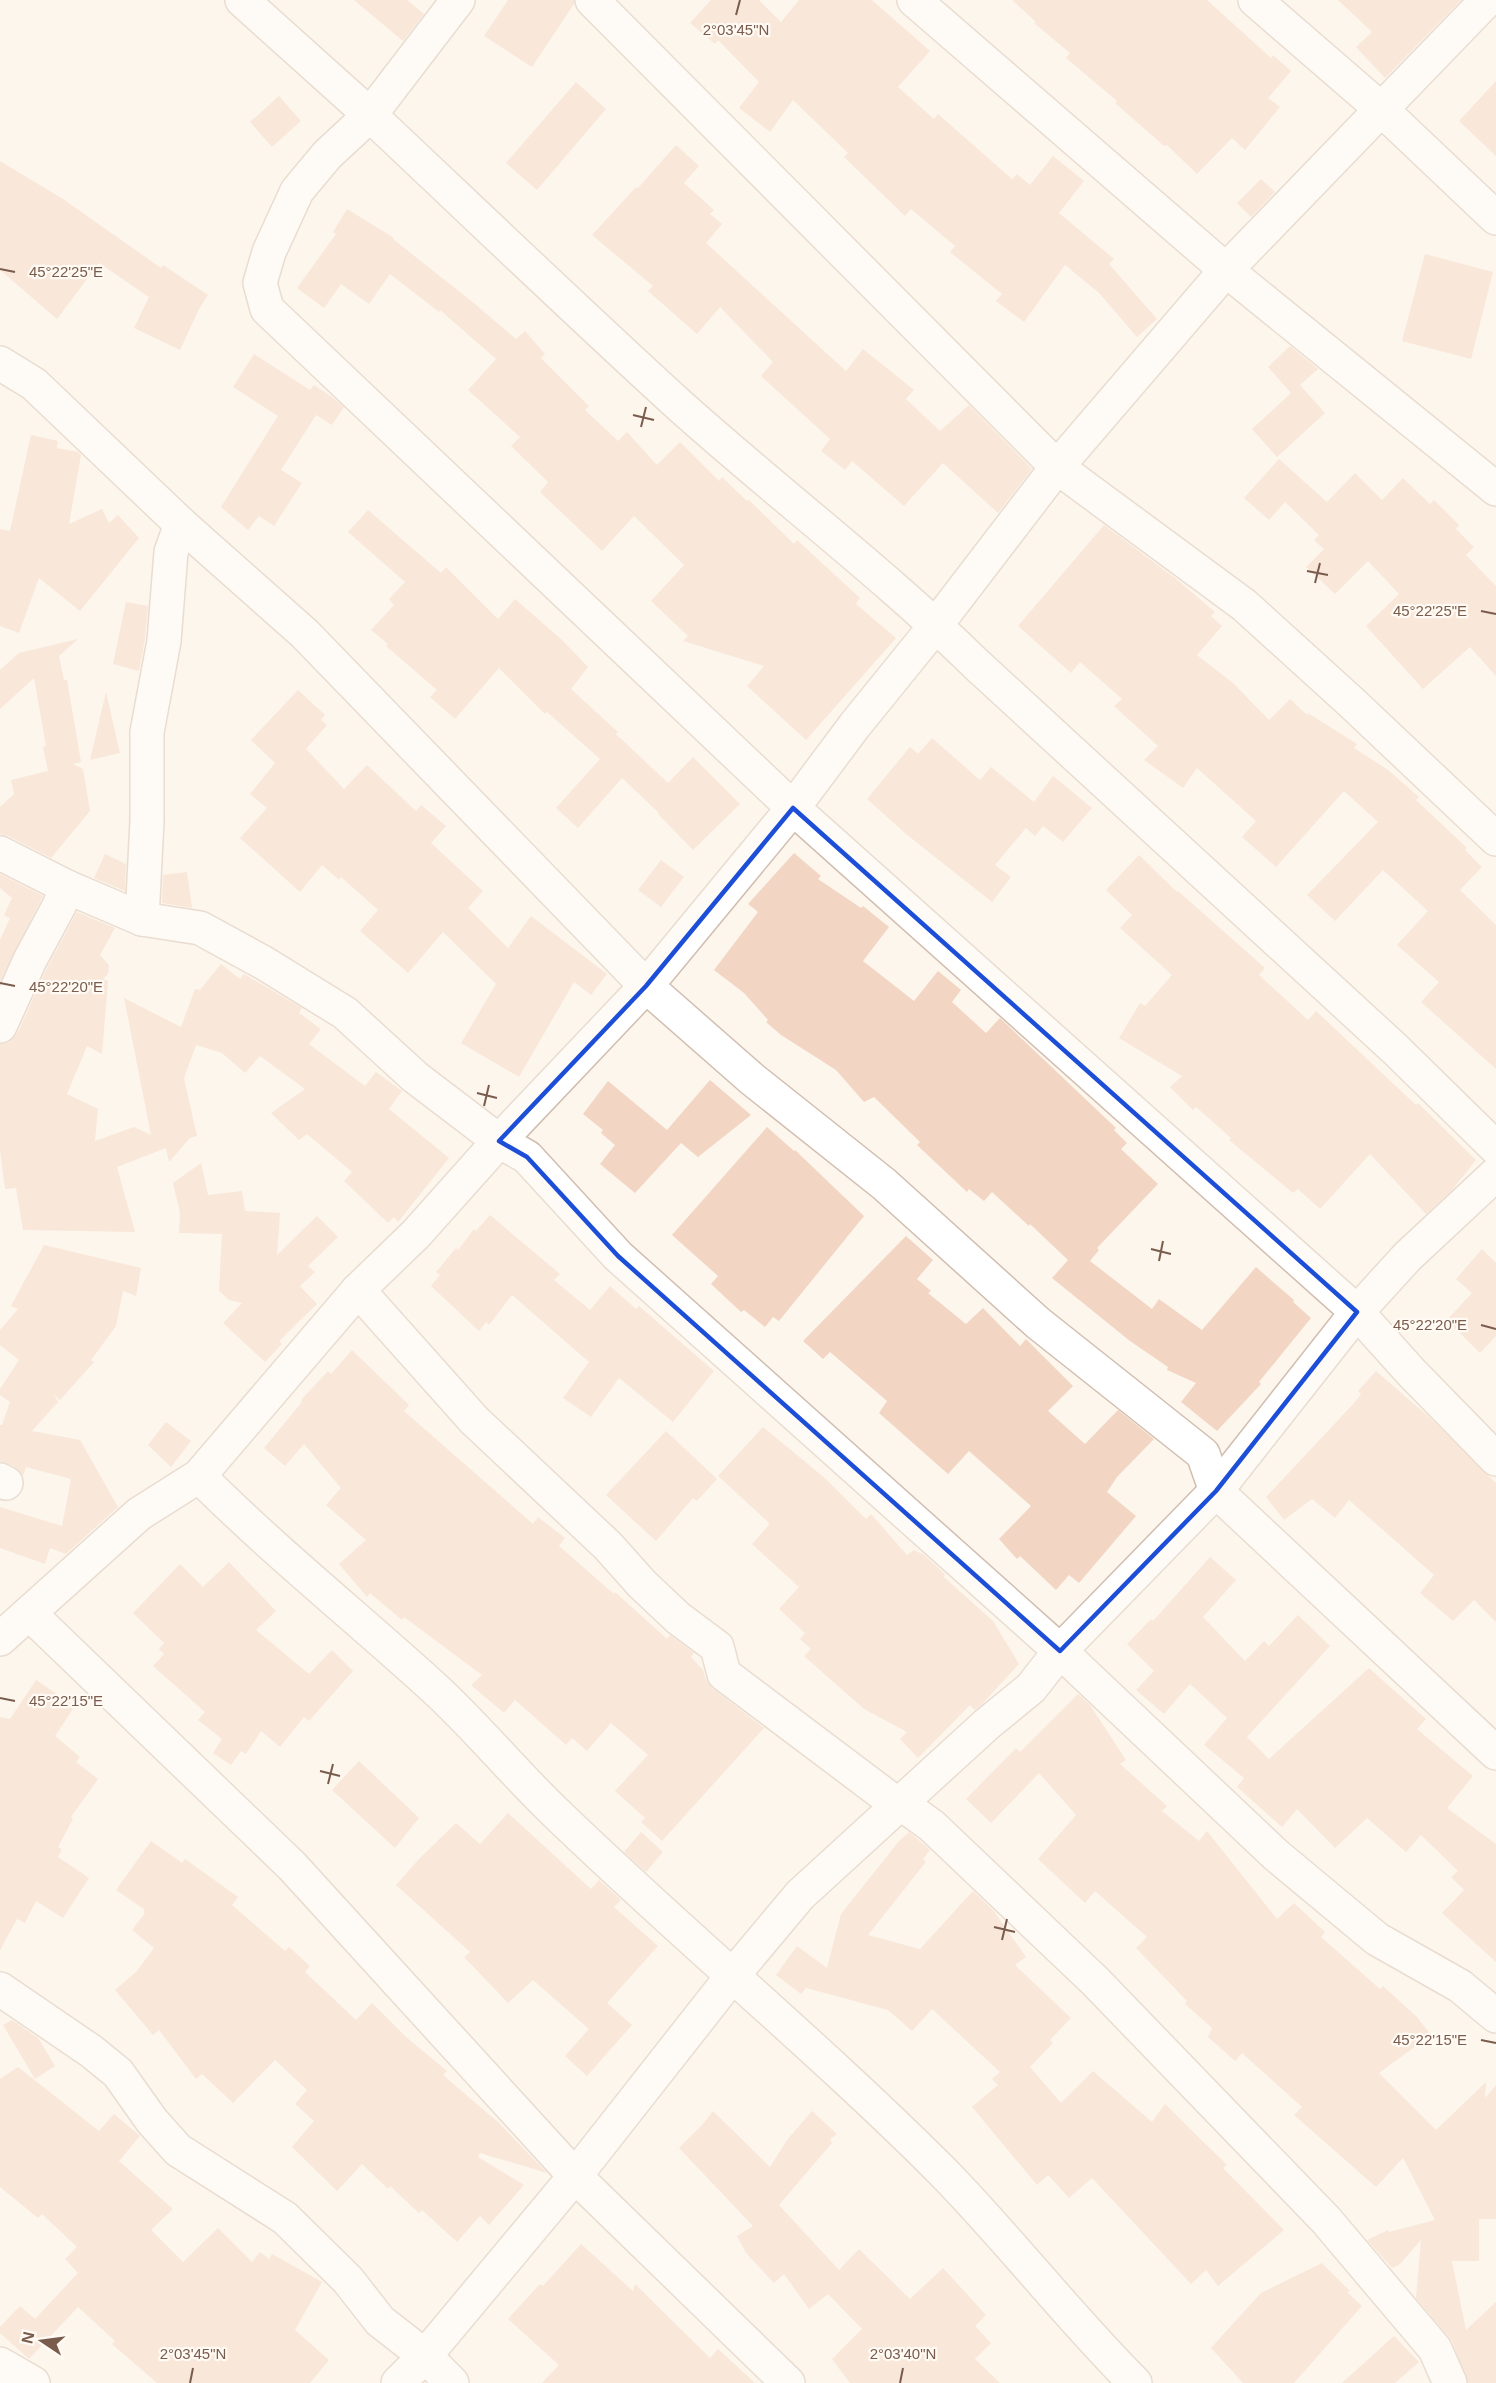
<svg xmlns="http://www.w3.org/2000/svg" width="1496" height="2383" font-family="Arial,sans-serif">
<rect width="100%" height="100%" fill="#fdf6ec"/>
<g fill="#f3d5c3">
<path d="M354 0H407L424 14 403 41Z"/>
<path d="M508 0H574V4L532 67 484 36Z"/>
<path d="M711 0H759L781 22 799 0H872L930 51 898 87 934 119 938 114 1012 179 1017 174 1030 185 1053 156 1084 181 1059 213 1114 259 1109 264 1157 319 1137 337 1099 293 1065 265 1024 322 996 301 1002 294 950 252 955 246 911 209 905 216 844 157 848 153 793 100 770 132 739 108 759 82 718 40 715 44 690 23Z"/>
<path d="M1012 0H1207L1271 58 1273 55 1291 71 1268 98 1280 107 1245 150 1232 138 1197 174 1167 145 1164 146 1115 103 1117 101 1066 58 1070 53 1034 23 1036 22Z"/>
<path d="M1338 0H1461L1385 78 1356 47 1372 32Z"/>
<path d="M1496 81V156L1459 121Z"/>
<path d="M576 82 606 109 537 190 506 163Z"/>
<path d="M279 96 301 121 272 147 250 122Z"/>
<path d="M676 145 699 166 684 183 714 210 710 214 722 224 706 243 846 371 863 349 914 390 906 399 940 431 969 405 1032 469 998 513 943 463 904 506 852 461 845 470 821 451 830 439 761 376 773 362 720 307 697 334 648 291 653 286 592 235 636 187 637 189Z"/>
<path d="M0 161 63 199 161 268 163 265 208 295 199 309 180 350 134 328 149 297 99 263 57 319 0 270Z"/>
<path d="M1261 179 1275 192 1251 217 1237 203Z"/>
<path d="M347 209 394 238 393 239 475 304 516 339 525 331 545 354 541 358 589 406 585 410 618 441 627 432 657 465 680 442 719 481 722 477 747 501 749 500 794 544 797 540 860 598 856 604 896 638 806 740 747 686 764 666 683 641 688 636 651 601 684 565 634 516 602 551 540 492 548 482 511 446 520 437 468 390 496 359 440 310 439 312 390 274 369 304 341 284 324 308 297 288 336 234 333 232Z"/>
<path d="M1425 254 1493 272 1471 359 1402 341Z"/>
<path d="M1290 346 1318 369 1300 385 1325 413 1277 457 1252 429 1291 393 1268 367Z"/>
<path d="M254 354 310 390 314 385 332 397 344 407 332 425 316 415 281 470 302 483 274 526 259 516 248 530 221 507 278 416 233 387Z"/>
<path d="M31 435 58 441 57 448 78 452 81 455 69 524 102 509 109 523 118 515 139 538 80 611 39 578 19 633 0 626V529L10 531Z"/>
<path d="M1279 459 1327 502 1355 473 1382 500 1403 478 1430 504 1434 500 1459 525 1456 529 1474 547 1466 555 1496 586V676L1470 647 1423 689 1366 626 1399 594 1368 561 1335 594 1306 567 1324 549 1314 540 1319 535 1285 502 1269 520 1244 498Z"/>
<path d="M368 510 441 573 446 567 498 619 515 599 562 640 588 667 571 689 618 732 616 734 668 783 693 757 740 804 693 850 658 814 659 813 622 778 578 828 556 808 600 759 547 712 545 714 499 668 455 719 430 697 437 690 386 646 388 644 371 630 394 605 389 599 405 582 348 532Z"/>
<path d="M1104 525 1175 578 1215 612 1211 616 1222 626 1197 655 1233 683 1269 720 1290 699 1307 715 1308 713 1357 744 1354 748 1388 770 1419 797 1416 800 1467 848 1465 850 1482 867 1460 890 1496 925V1069L1421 1002 1439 982 1397 945 1428 911 1383 870 1335 921 1307 895 1378 822 1344 791 1276 867 1242 837 1256 821 1197 768 1183 788 1144 760 1158 746 1114 706 1122 699 1080 662 1071 673 1018 626Z"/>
<path d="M126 602 148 606 145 639 139 671 113 664Z"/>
<path d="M78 639 59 656 64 680H67L81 762 73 764 83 769 90 811 51 858 8 836 0 834V807L14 794 11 780 48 771 43 747 46 746 34 678 0 709V670L19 653Z"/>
<path d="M298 690 325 715 321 720 327 725 306 749 344 789 367 765 416 811 421 805 446 826 431 843 483 891 468 908 508 948 531 916 607 974 591 995 574 982 519 1077 461 1043 496 984 443 932 408 973 360 931 378 910 341 877 339 880 322 865 300 892 240 838 267 808 250 794 275 763 251 740Z"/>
<path d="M106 692 120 753 90 760Z"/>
<path d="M932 738 980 780 991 767 1034 802 1053 776 1092 808 1063 842 1043 826 1035 836 1026 828 995 865 1011 877 992 902 906 834 867 799 910 747 918 754Z"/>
<path d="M794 853 821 876 818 879 861 908 863 906 889 927 863 961 914 1001 938 971 961 990 952 1002 986 1033 1000 1018 1116 1128 1114 1130 1127 1143 1121 1149 1158 1184 1097 1248 1099 1250 1090 1261 1152 1309 1159 1299 1202 1330 1256 1267 1294 1300 1293 1302 1311 1318 1259 1382 1261 1384 1217 1431 1181 1402 1196 1383 1167 1370 1168 1367 1130 1341 1052 1278 1068 1260 1030 1224 1029 1226 992 1192 984 1201 969 1189 967 1192 917 1145 920 1142 874 1097 864 1102 836 1070 781 1035 766 1022 768 1020 744 993 714 970 758 912 748 904Z"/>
<path d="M105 854 126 864 125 891 94 878Z"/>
<path d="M1139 855 1177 892 1178 891 1265 968 1259 975 1308 1020 1316 1011 1416 1105 1418 1103 1476 1160 1452 1190 1426 1214 1370 1154 1320 1209 1298 1189 1293 1193 1229 1140 1231 1138 1196 1107 1193 1110 1170 1087 1182 1076 1119 1038 1140 1003 1145 1006 1172 975 1120 928 1132 915 1106 890Z"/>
<path d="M661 860 684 877 661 907 638 890Z"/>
<path d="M187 872 192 908 162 903 163 875Z"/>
<path d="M0 874 43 896 0 981V940L10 918 4 915 12 898 0 888Z"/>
<path d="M77 912 115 928 100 955 109 965 108 974 103 979 108 981 102 1054 87 1046 67 1094 98 1109 95 1141 134 1127 151 1135 124 998 181 1027 195 989 200 990 221 964 240 979 244 974 302 1008 299 1013 321 1029 309 1044 365 1086 376 1072 402 1091 389 1109 449 1158 398 1222 394 1217 388 1223 344 1181 352 1172 307 1134 299 1140 271 1113 305 1089 260 1056 245 1073 222 1053 196 1045 184 1078 197 1136 190 1138 169 1162 166 1148 117 1167 135 1232 23 1230 16 1188 5 1189 0 1150V1044L10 1042 17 1034 47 968Z"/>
<path d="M710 1080 751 1115 698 1157 681 1143 635 1193 600 1164 615 1145 601 1133 603 1130 583 1114 608 1081 667 1130Z"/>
<path d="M767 1127 794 1151 795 1150 864 1216 779 1321 773 1317 765 1327 744 1310 741 1312 711 1284 718 1276 672 1235Z"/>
<path d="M201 1163 208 1195 242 1191 245 1211 280 1213 277 1255 317 1216 338 1237 308 1266 315 1272 300 1286 317 1304 279 1341 282 1344 265 1362 223 1323 242 1303 229 1300 219 1291 222 1234 179 1233 180 1213 173 1183Z"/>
<path d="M490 1215 560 1274 554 1280 590 1310 610 1286 636 1309 639 1306 714 1371 673 1422 619 1378 591 1417 563 1398 589 1362 512 1295 489 1325 486 1322 479 1331 431 1286 440 1275 436 1272 456 1248 458 1250 474 1229 476 1231Z"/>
<path d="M906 1236 933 1260 917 1279 931 1291 928 1293 966 1324 983 1308 1020 1346 1026 1339 1073 1386 1048 1411 1085 1444 1118 1410 1154 1439 1117 1477 1107 1492 1136 1516 1079 1583 1069 1575 1056 1590 1020 1556 1017 1559 999 1539 1031 1506 969 1451 948 1474 879 1413 887 1401 830 1352 823 1359 803 1341Z"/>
<path d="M44 1245 141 1268 136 1296 123 1291 116 1326 91 1360 94 1362 60 1400 54 1395 58 1402 32 1431 80 1440 118 1507 66 1554 50 1548 45 1564 0 1548V1507L62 1526 71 1479 26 1467 23 1476 14 1466 0 1461V1425H2L10 1402 0 1395V1389L19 1360 0 1345V1330L18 1309 11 1306Z"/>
<path d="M1482 1249 1496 1263V1336L1480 1353 1447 1320 1472 1293 1456 1279Z"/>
<path d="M352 1350 409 1405 404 1411 533 1524 538 1517 565 1538 559 1546 614 1594 615 1592 667 1639 670 1635 694 1653 691 1657 703 1670 706 1679 712 1688 764 1728 662 1841 641 1822 645 1818 615 1791 648 1755 611 1723 587 1751 572 1738 566 1745 515 1700 504 1713 471 1685 482 1675 404 1617 402 1620 370 1593 367 1597 339 1564 366 1540 326 1505 341 1488 304 1444 285 1466 264 1448 302 1402 301 1400 328 1371 331 1374Z"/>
<path d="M1376 1371 1429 1417 1496 1483V1622L1474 1600 1453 1621 1420 1593 1434 1575 1349 1500 1335 1518 1312 1499 1284 1520 1266 1497 1355 1402 1361 1394 1358 1391Z"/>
<path d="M166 1422 191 1441 171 1467 148 1445Z"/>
<path d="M763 1427 826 1479 866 1519 871 1514 907 1555 914 1550 924 1555 945 1574 944 1577 993 1621 1019 1664 982 1704 975 1710 970 1705 918 1758 900 1739 907 1732 864 1709 804 1656 811 1649 800 1639 805 1633 779 1609 799 1587 752 1544 769 1525 768 1522 718 1476Z"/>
<path d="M666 1431 717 1479 697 1501 693 1498 656 1541 606 1495Z"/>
<path d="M1210 1557 1236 1580 1203 1617 1245 1661 1264 1641 1269 1646 1298 1615 1330 1646 1247 1737 1269 1759 1369 1668 1426 1719 1417 1729 1473 1776 1447 1808 1496 1844V1962L1442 1913 1464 1890 1451 1877 1458 1871 1421 1835 1406 1852 1367 1818 1335 1848 1297 1809 1282 1827 1237 1787 1244 1778 1204 1745 1227 1718 1190 1684 1164 1714 1136 1690 1154 1671 1127 1644 1151 1619 1153 1621Z"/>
<path d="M229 1562 276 1611 256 1630 309 1674 332 1650 353 1671 309 1721 304 1717 280 1747 261 1731 246 1754 241 1751 231 1765 213 1753 222 1739 198 1720 205 1712 153 1666 164 1654 159 1649 164 1643 133 1613 180 1564 203 1587Z"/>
<path d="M36 1680 75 1706 55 1736 80 1757 76 1762 98 1779 71 1817 73 1819 58 1847 62 1849 58 1857 89 1878 63 1918 36 1901 25 1923 17 1919 0 1950V1717L10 1719Z"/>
<path d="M1078 1694 1090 1705 1126 1760 1120 1764 1167 1806 1162 1811 1199 1841 1207 1831 1277 1919 1294 1903 1325 1932 1321 1937 1380 1989 1383 1986 1417 2017 1431 2035 1379 2073 1436 2130 1486 2082 1485 2098 1496 2085V2219H1479V2261H1452L1466 2330 1496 2302V2383H1468L1452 2341 1416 2298 1421 2240 1400 2264 1392 2268 1367 2240 1388 2230 1389 2232 1435 2220 1403 2158 1376 2187 1294 2115 1302 2107 1242 2053 1235 2061 1208 2037 1212 2028 1185 2004 1187 2001 1136 1948 1147 1937 1095 1891 1085 1903 1038 1859 1076 1815 1039 1773 991 1823 966 1799 1016 1748 1020 1752Z"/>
<path d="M359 1761 419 1818 395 1848 332 1790Z"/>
<path d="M508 1813 591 1889 599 1880 621 1900 614 1907 658 1946 607 2003 632 2025 587 2076 565 2056 589 2029 533 1980 508 2003 464 1957 470 1952 396 1885 419 1859 456 1823 480 1844Z"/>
<path d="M641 1832 663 1852 646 1872 624 1852Z"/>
<path d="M909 1832 930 1850 923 1859 926 1862 868 1935 920 1949 973 1891 993 1910 1026 1957 1015 1965 1071 2018 1050 2040 1053 2043 1030 2067 1061 2103 1093 2071 1152 2122 1165 2104 1227 2165 1223 2168 1284 2230 1218 2286 1206 2270 1191 2284 1092 2178 1069 2198 1048 2175 1037 2185 972 2107 998 2085 992 2079 1000 2072 932 2009 912 2031 888 2010 806 1988 801 1994 776 1975 797 1946 827 1968 841 1914 899 1841Z"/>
<path d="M151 1841 182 1863 185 1859 238 1897 232 1905 285 1951 289 1947 310 1966 305 1972 356 2020 372 2003 406 2037 447 2071 443 2075 499 2123 547 2173 480 2153 478 2157 524 2185 489 2225 480 2216 457 2242 422 2210 419 2213 390 2186 388 2189 362 2164 337 2191 292 2147 314 2121 295 2104 307 2090 275 2060 233 2103 202 2074 196 2079 159 2030 153 2035 115 1990 136 1972 154 1948 132 1930 145 1913 143 1912 145 1910 116 1890Z"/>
<path d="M12 2020 38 2038 55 2066 35 2079 3 2025Z"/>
<path d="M18 2067 99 2131 114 2114 140 2136 119 2161 173 2209 151 2230 183 2262 218 2228 252 2262 260 2252 269 2259 272 2254 322 2282 295 2330 329 2360 310 2383H157L112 2344 115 2341 78 2307 29 2359 0 2333V2327L20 2306 35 2319 78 2273 65 2259 77 2247 42 2214 38 2218 0 2187V2079Z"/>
<path d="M713 2111 770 2167 787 2140 812 2111 837 2134 830 2139 832 2143 779 2205 839 2270 859 2249 910 2299 943 2268 986 2315 975 2326 991 2343 975 2359 1000 2383H850L832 2359 862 2329 828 2294 809 2309 784 2274 774 2283 746 2253 737 2236 753 2226 679 2148 702 2125Z"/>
<path d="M581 2244 633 2291 635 2284 710 2358 718 2349 755 2383H542L559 2365 508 2319 540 2284 543 2286Z"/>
<path d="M1322 2263 1350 2291 1347 2292 1362 2306 1294 2383H1243L1211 2348 1261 2293Z"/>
<path d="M1394 2336 1419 2362 1395 2383H1342Z"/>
</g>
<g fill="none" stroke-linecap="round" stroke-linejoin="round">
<g stroke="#d1beb0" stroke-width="36">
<g id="minor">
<path d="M242 0 370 115 458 0"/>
<path d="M592 0 1057 467 1244 605 1351 702 1496 839"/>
<path d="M914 0 1226 270 1496 489"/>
<path d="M1255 0 1381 109 1496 218"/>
<path d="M0 363 34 384 181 524 171 552 164 641 147 732V821L142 919"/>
<path d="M181 524 305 634 646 986 752 1079 884 1184 1038 1323 1203 1454 1216 1491 1496 1753"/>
<path d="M0 853 67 887 142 919 200 928 264 963 345 1013 415 1077 499 1141 527 1157 618 1256 1060 1651 1276 1855 1377 1939 1460 1986 1496 2016"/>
<path d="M0 1026 30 960 59 906 67 887"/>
<path d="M1496 1148 1395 1049 976 664C882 572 776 492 678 404 574 309 472 211 370 115L327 155 297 191 269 252 260 283 267 309 793 808 1357 1312 1411 1372 1496 1459"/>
<path d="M358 1290 474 1420 608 1546 642 1584 678 1618 717 1647 724 1674 898 1805 910 1810 932 1826 1095 1981 1326 2220 1435 2349 1450 2383"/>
<path d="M199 1476C273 1550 355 1616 432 1686 476 1726 513 1772 556 1813 682 1935 817 2046 941 2170 1008 2238 1067 2315 1135 2383"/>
<path d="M0 1480 6 1483"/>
<path d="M30 1614 292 1866 575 2176 788 2383"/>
<path d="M0 1989 91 2051 118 2073 152 2121 178 2150 285 2218 348 2280 380 2321 425 2356 452 2383"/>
<path d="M0 2364 33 2383"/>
<path d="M398 2383 425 2356 575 2176 733 1975 800 1895 987 1724 1031 1688 1060 1651 1216 1491 1357 1312 1407 1257 1496 1174"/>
</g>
</g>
<g stroke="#d1beb0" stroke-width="36">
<path id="tertiary" d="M0 1639 139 1514 199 1476 358 1290 416 1234 499 1141 646 986 793 808 855 725 936 625 1057 467 1226 270 1487 0"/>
</g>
<use href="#minor" stroke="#fff" stroke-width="33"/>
<use href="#tertiary" stroke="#fff" stroke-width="33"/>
</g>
<path d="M0 0H1496V2383H0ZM793 808 1357 1312 1216 1491 1060 1651 618 1256 527 1157 499 1141 646 986Z" fill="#fdf6ec" fill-opacity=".55" fill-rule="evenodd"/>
<path fill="none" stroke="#1d4ed8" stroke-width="4.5" stroke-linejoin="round" d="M793 808 1357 1312 1216 1491 1060 1651 618 1256 527 1157 499 1141 646 986Z"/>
<path fill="none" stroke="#7a5c4d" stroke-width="2" d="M736 15 740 0M0 269 15 272M633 415 654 420M641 427 646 407M1307 571 1328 575M1315 583 1320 563M1481 611 1496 614M0 983 15 986M477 1093 497 1098M484 1106 489 1085M1151 1249 1171 1254M1159 1261 1163 1241M1481 1325 1496 1329M0 1698 15 1701M320 1771 340 1776M328 1784 333 1764M994 1927 1015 1932M1002 1940 1007 1919M1481 2040 1496 2043M190 2383 193 2368M900 2383 903 2368"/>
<g font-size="15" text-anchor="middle" fill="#7a5c4d" stroke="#fffaf3" stroke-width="4.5" stroke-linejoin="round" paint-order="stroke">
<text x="736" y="35">2°03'45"N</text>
<text x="66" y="277">45°22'25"E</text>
<text x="1430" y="616">45°22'25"E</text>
<text x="66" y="992">45°22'20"E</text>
<text x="1430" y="1330">45°22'20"E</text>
<text x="66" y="1706">45°22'15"E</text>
<text x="1430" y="2045">45°22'15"E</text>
<text x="193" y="2359">2°03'45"N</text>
<text x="903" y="2359">2°03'40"N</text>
</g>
<g transform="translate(42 2341) rotate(283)" stroke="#fffaf3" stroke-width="4.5" paint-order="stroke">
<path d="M0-4.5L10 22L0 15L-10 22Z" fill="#7a5c4d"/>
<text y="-9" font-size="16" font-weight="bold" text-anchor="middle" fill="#7a5c4d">N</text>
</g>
</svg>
